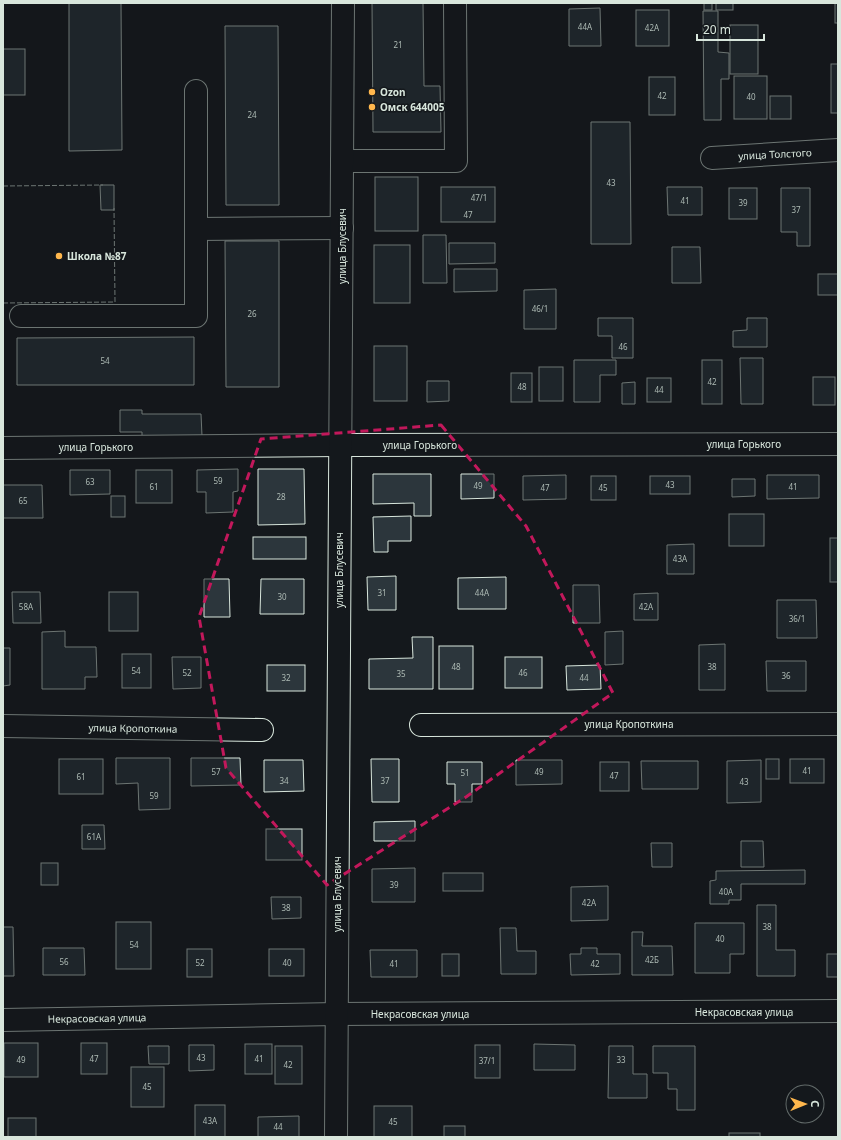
<svg xmlns="http://www.w3.org/2000/svg" width="841" height="1140" font-family="'Noto Sans',sans-serif">
<rect width="100%" height="100%" fill="#14181c"/>
<g fill="#2c363c" stroke="#d8e6dc">
<path d="M69 3H121L122 150 69 151Z"/>
<path d="M372 3H423L424 86H440L441 132H373Z"/>
<rect x="704" y="3" width="8" height="7"/>
<rect x="716" y="3" width="17" height="7"/>
<rect x="835" y="3" width="3" height="20"/>
<path d="M600 8 601 46H569V9Z"/>
<rect x="636" y="10" width="33" height="36"/>
<path d="M703 11H718V52L729 53V79H721V120H704Z"/>
<rect x="730" y="25" width="28" height="49"/>
<path d="M225 26H278L279 205H226Z"/>
<rect x="3" y="49" width="22" height="46"/>
<rect x="831" y="64" width="7" height="49"/>
<rect x="734" y="76" width="33" height="43"/>
<rect x="649" y="77" width="26" height="38"/>
<rect x="770" y="96" width="21" height="23"/>
<path d="M591 122H630L631 244H591Z"/>
<rect x="375" y="177" width="43" height="54"/>
<path d="M100 185H114V210H101Z"/>
<rect x="441" y="187" width="54" height="35"/>
<path d="M667 187H702V215H668Z"/>
<rect x="729" y="188" width="28" height="31"/>
<path d="M781 188H810V246H797V232H781Z"/>
<path d="M423 235H446L447 283H423Z"/>
<path d="M225 241H279V387H226Z"/>
<path d="M449 243H495V263L449 264Z"/>
<rect x="374" y="245" width="36" height="58"/>
<path d="M672 247H700L701 283H672Z"/>
<path d="M454 269H497V291L454 292Z"/>
<rect x="818" y="274" width="20" height="21"/>
<path d="M556 289V329H524V290Z"/>
<path d="M598 318H633V358H612V336H598Z"/>
<path d="M747 318H767V347H733V331L747 330Z"/>
<path d="M194 337V385H17V338Z"/>
<rect x="374" y="346" width="33" height="55"/>
<path d="M740 358H763V404H741Z"/>
<path d="M574 360H616V375H600V402H574Z"/>
<rect x="702" y="360" width="20" height="44"/>
<rect x="539" y="367" width="24" height="34"/>
<rect x="511" y="373" width="21" height="29"/>
<rect x="813" y="377" width="22" height="28"/>
<rect x="647" y="378" width="24" height="24"/>
<path d="M427 381H449V401L427 402Z"/>
<path d="M635 382V404H622V383Z"/>
<path d="M120 410H142V414H201L202 436H142V432H120Z"/>
<path d="M238 469V491L233 492V512L206 513V492H197V470Z"/>
<path d="M258 469H304L305 524 258 525Z"/>
<path d="M70 470H110V494L70 495Z"/>
<rect x="136" y="470" width="36" height="33"/>
<path d="M373 474H431V516H414V503L373 504Z"/>
<path d="M461 474H494V498L461 499Z"/>
<path d="M566 475V499L523 500V476Z"/>
<path d="M767 475H819V498L767 499Z"/>
<rect x="591" y="476" width="25" height="24"/>
<rect x="650" y="476" width="40" height="18"/>
<path d="M732 479H755V496L732 497Z"/>
<path d="M3 485H42L43 518H3Z"/>
<rect x="111" y="496" width="14" height="21"/>
<rect x="729" y="514" width="35" height="32"/>
<path d="M411 516V541H388V552H374L373 517Z"/>
<rect x="253" y="537" width="53" height="22"/>
<rect x="830" y="538" width="8" height="44"/>
<path d="M694 544V574H667V545Z"/>
<path d="M396 576V610H368L367 577Z"/>
<path d="M506 577V609H458V578Z"/>
<path d="M204 579H229L230 617H204Z"/>
<path d="M261 579H304V614H260Z"/>
<path d="M573 585H599L600 623H573Z"/>
<path d="M12 592H40L41 623H13Z"/>
<rect x="109" y="592" width="29" height="39"/>
<path d="M658 593V620H634V594Z"/>
<path d="M777 600H816L817 638H777Z"/>
<path d="M65 631V647H96L97 677H85V689H42V632Z"/>
<path d="M623 631V664L605 665V632Z"/>
<path d="M412 637H433V689H369V659L413 658Z"/>
<path d="M725 644V690H699V645Z"/>
<rect x="439" y="646" width="34" height="43"/>
<path d="M3 648H10V685L3 686Z"/>
<rect x="122" y="654" width="29" height="34"/>
<path d="M172 657H201V688L173 689Z"/>
<rect x="505" y="657" width="37" height="31"/>
<path d="M766 661H806V691H767Z"/>
<rect x="267" y="665" width="38" height="26"/>
<path d="M600 665 601 689 567 690 566 666Z"/>
<path d="M116 758H170V809L139 810 138 783 116 784Z"/>
<path d="M191 758H240L241 785 191 786Z"/>
<rect x="59" y="759" width="44" height="35"/>
<path d="M371 759H399V802H372Z"/>
<rect x="766" y="759" width="13" height="20"/>
<rect x="790" y="759" width="34" height="24"/>
<path d="M264 760H303L304 791 264 792Z"/>
<path d="M516 760H562V784L516 785Z"/>
<path d="M761 760V802L727 803V761Z"/>
<path d="M641 761H698V789H642Z"/>
<path d="M447 762H482V784H472V802H455V784H447Z"/>
<rect x="600" y="762" width="29" height="29"/>
<path d="M415 821V841H374V822Z"/>
<path d="M82 825H104L105 849H82Z"/>
<rect x="266" y="829" width="36" height="31"/>
<path d="M741 841H763L764 867H741Z"/>
<path d="M651 843H672V867H652Z"/>
<rect x="41" y="863" width="17" height="22"/>
<path d="M415 868V902H372V869Z"/>
<path d="M805 870V884H741V900H729V904H710V881L716 880V871Z"/>
<rect x="443" y="873" width="40" height="18"/>
<path d="M608 886V920L571 921V887Z"/>
<path d="M271 897H301V918L272 919Z"/>
<path d="M757 905H776V950H795V976H757Z"/>
<rect x="116" y="922" width="35" height="47"/>
<path d="M695 923H744V954H730V973H695Z"/>
<path d="M3 927H13L14 976H3Z"/>
<path d="M500 928H516L517 951H536V974H501Z"/>
<path d="M632 932H643L642 946H672L673 975H632Z"/>
<path d="M43 948H84L85 975H43Z"/>
<path d="M581 948H597V954H620V974L571 975 570 954H581Z"/>
<rect x="187" y="949" width="25" height="28"/>
<rect x="269" y="949" width="35" height="27"/>
<path d="M370 950H417V977H371Z"/>
<rect x="442" y="954" width="17" height="22"/>
<rect x="827" y="954" width="11" height="23"/>
<rect x="4" y="1043" width="34" height="34"/>
<rect x="81" y="1043" width="26" height="31"/>
<rect x="245" y="1044" width="27" height="30"/>
<path d="M534 1044 575 1045V1070H534Z"/>
<path d="M189 1045H214V1070L189 1071Z"/>
<rect x="475" y="1045" width="25" height="33"/>
<path d="M148 1046H169V1064H149Z"/>
<rect x="275" y="1046" width="27" height="38"/>
<path d="M609 1046H633V1074H647V1098H608Z"/>
<path d="M653 1046H695V1110H677V1089H668V1073H653Z"/>
<rect x="131" y="1067" width="33" height="40"/>
<rect x="195" y="1105" width="30" height="32"/>
<rect x="374" y="1106" width="38" height="31"/>
<path d="M299 1116V1137H258V1117Z"/>
<rect x="8" y="1118" width="28" height="19"/>
<rect x="444" y="1126" width="21" height="11"/>
<rect x="729" y="1133" width="31" height="4"/>
</g>
<g fill="none" stroke-linecap="round" stroke-linejoin="round">
<g stroke="#d8e6dc" stroke-width="24">
<g id="minor">
<path d="M712 158 838 150"/>
<path d="M342 161H456L455 3"/>
<path d="M196 229 342 228"/>
<path d="M21 316H196V91"/>
<path d="M3 448 340 445 838 444"/>
<path d="M421 725 838 724"/>
<path d="M3 726 262 730"/>
<path d="M3 1020 336 1014 838 1011"/>
</g>
</g>
<g stroke="#d8e6dc" stroke-width="24">
<path id="major" d="M336 1137 343 3"/>
</g>
<use href="#minor" stroke="#14181c" stroke-width="22"/>
<use href="#major" stroke="#14181c" stroke-width="22"/>
<g stroke="#d8e6dc" stroke-width="1" stroke-dasharray="5 2" stroke-linecap="butt">
<path d="M3 186 103 185"/>
<path d="M3 303 115 302 114 208"/>
</g>
</g>
<path d="M0 0H841V1140H0ZM441 425 526 526 613 693 466 797 327 885 226 768 199 617 261 439Z" fill="#14181c" fill-opacity=".55" fill-rule="evenodd"/>
<path fill="none" stroke="#c2185b" stroke-width="3" stroke-dasharray="8 5" stroke-linejoin="round" d="M441 425 526 526 613 693 466 797 327 885 226 768 199 617 261 439Z"/>
<g fill="#ffb74d" stroke="#14181c" stroke-width="1.5">
<circle cx="372" cy="92" r="4"/>
<circle cx="372" cy="107" r="4"/>
<circle cx="59" cy="256" r="4"/>
</g>
<g text-anchor="middle" stroke-width="3" stroke-linejoin="round" paint-order="stroke">
<g font-size="8" fill="#adbab4">
<text x="585" y="30">44А</text>
<text x="652" y="31">42А</text>
<text x="398" y="48">21</text>
<text x="662" y="99">42</text>
<text x="751" y="100">40</text>
<text x="252" y="118">24</text>
<text x="611" y="186">43</text>
<text x="479" y="201">47/1</text>
<text x="685" y="204">41</text>
<text x="743" y="206">39</text>
<text x="796" y="213">37</text>
<text x="468" y="218">47</text>
<text x="540" y="312">46/1</text>
<text x="252" y="317">26</text>
<text x="623" y="350">46</text>
<text x="105" y="364">54</text>
<text x="712" y="385">42</text>
<text x="522" y="390">48</text>
<text x="659" y="393">44</text>
<text x="218" y="484">59</text>
<text x="90" y="485">63</text>
<text x="670" y="488">43</text>
<text x="478" y="489">49</text>
<text x="154" y="490">61</text>
<text x="793" y="490">41</text>
<text x="545" y="491">47</text>
<text x="603" y="491">45</text>
<text x="281" y="500">28</text>
<text x="23" y="504">65</text>
<text x="680" y="562">43А</text>
<text x="382" y="596">31</text>
<text x="482" y="596">44А</text>
<text x="282" y="600">30</text>
<text x="26" y="610">58А</text>
<text x="646" y="610">42А</text>
<text x="797" y="622">36/1</text>
<text x="456" y="670">48</text>
<text x="712" y="670">38</text>
<text x="136" y="674">54</text>
<text x="187" y="676">52</text>
<text x="523" y="676">46</text>
<text x="401" y="677">35</text>
<text x="786" y="679">36</text>
<text x="286" y="681">32</text>
<text x="584" y="681">44</text>
<text x="807" y="774">41</text>
<text x="216" y="775">57</text>
<text x="539" y="775">49</text>
<text x="465" y="776">51</text>
<text x="614" y="779">47</text>
<text x="81" y="780">61</text>
<text x="284" y="784">34</text>
<text x="385" y="784">37</text>
<text x="744" y="785">43</text>
<text x="154" y="799">59</text>
<text x="94" y="840">61А</text>
<text x="394" y="888">39</text>
<text x="726" y="895">40А</text>
<text x="589" y="906">42А</text>
<text x="286" y="911">38</text>
<text x="767" y="930">38</text>
<text x="720" y="942">40</text>
<text x="134" y="948">54</text>
<text x="652" y="963">42Б</text>
<text x="64" y="965">56</text>
<text x="200" y="966">52</text>
<text x="287" y="966">40</text>
<text x="394" y="967">41</text>
<text x="595" y="967">42</text>
<text x="201" y="1061">43</text>
<text x="94" y="1062">47</text>
<text x="259" y="1062">41</text>
<text x="21" y="1063">49</text>
<text x="621" y="1063">33</text>
<text x="487" y="1064">37/1</text>
<text x="288" y="1068">42</text>
<text x="147" y="1090">45</text>
<text x="210" y="1124">43А</text>
<text x="393" y="1125">45</text>
<text x="278" y="1130">44</text>
</g>
<g font-size="10" font-weight="bold" fill="#d8e6dc" stroke="#14181c" text-anchor="start">
<text x="380" y="96">Ozon</text>
<text x="380" y="111">Омск 644005</text>
<text x="67" y="260">Школа №87</text>
</g>
<g font-size="10" fill="#d8e6dc" stroke="#14181c">
<text transform="translate(775 154) rotate(-3)" y="4">улица Толстого</text>
<text transform="translate(342 246) rotate(-90)" y="4">улица Блусевич</text>
<text x="744" y="448">улица Горького</text>
<text x="420" y="449">улица Горького</text>
<text x="96" y="451">улица Горького</text>
<text transform="translate(339 570) rotate(-90)" y="4">улица Блусевич</text>
<text x="629" y="728">улица Кропоткина</text>
<text transform="translate(133 728) rotate(1)" y="4">улица Кропоткина</text>
<text transform="translate(337 894) rotate(-90)" y="4">улица Блусевич</text>
<text x="744" y="1016">Некрасовская улица</text>
<text x="420" y="1018">Некрасовская улица</text>
<text transform="translate(97 1018) rotate(-1)" y="4">Некрасовская улица</text>
</g>
</g>
<rect width="841" height="1140" fill="none" stroke="#d8e6dc" stroke-width="8"/>
<g transform="translate(805 1104) rotate(89)"><circle r="19" fill="#14181c" stroke="#626a69"/>
<path d="M0-3L7 15L0 10L-7 15Z" fill="#ffb74d"/>
<text y="-6" font-size="11" font-weight="bold" text-anchor="middle" fill="#d8e6dc">С</text>
</g>
<path d="M697 34v6h67v-6" fill="none" stroke="#d8e6dc" stroke-width="2"/>
<text x="703" y="34" font-size="12" fill="#d8e6dc" stroke="#14181c" stroke-width="3" paint-order="stroke">20 m</text>
</svg>
